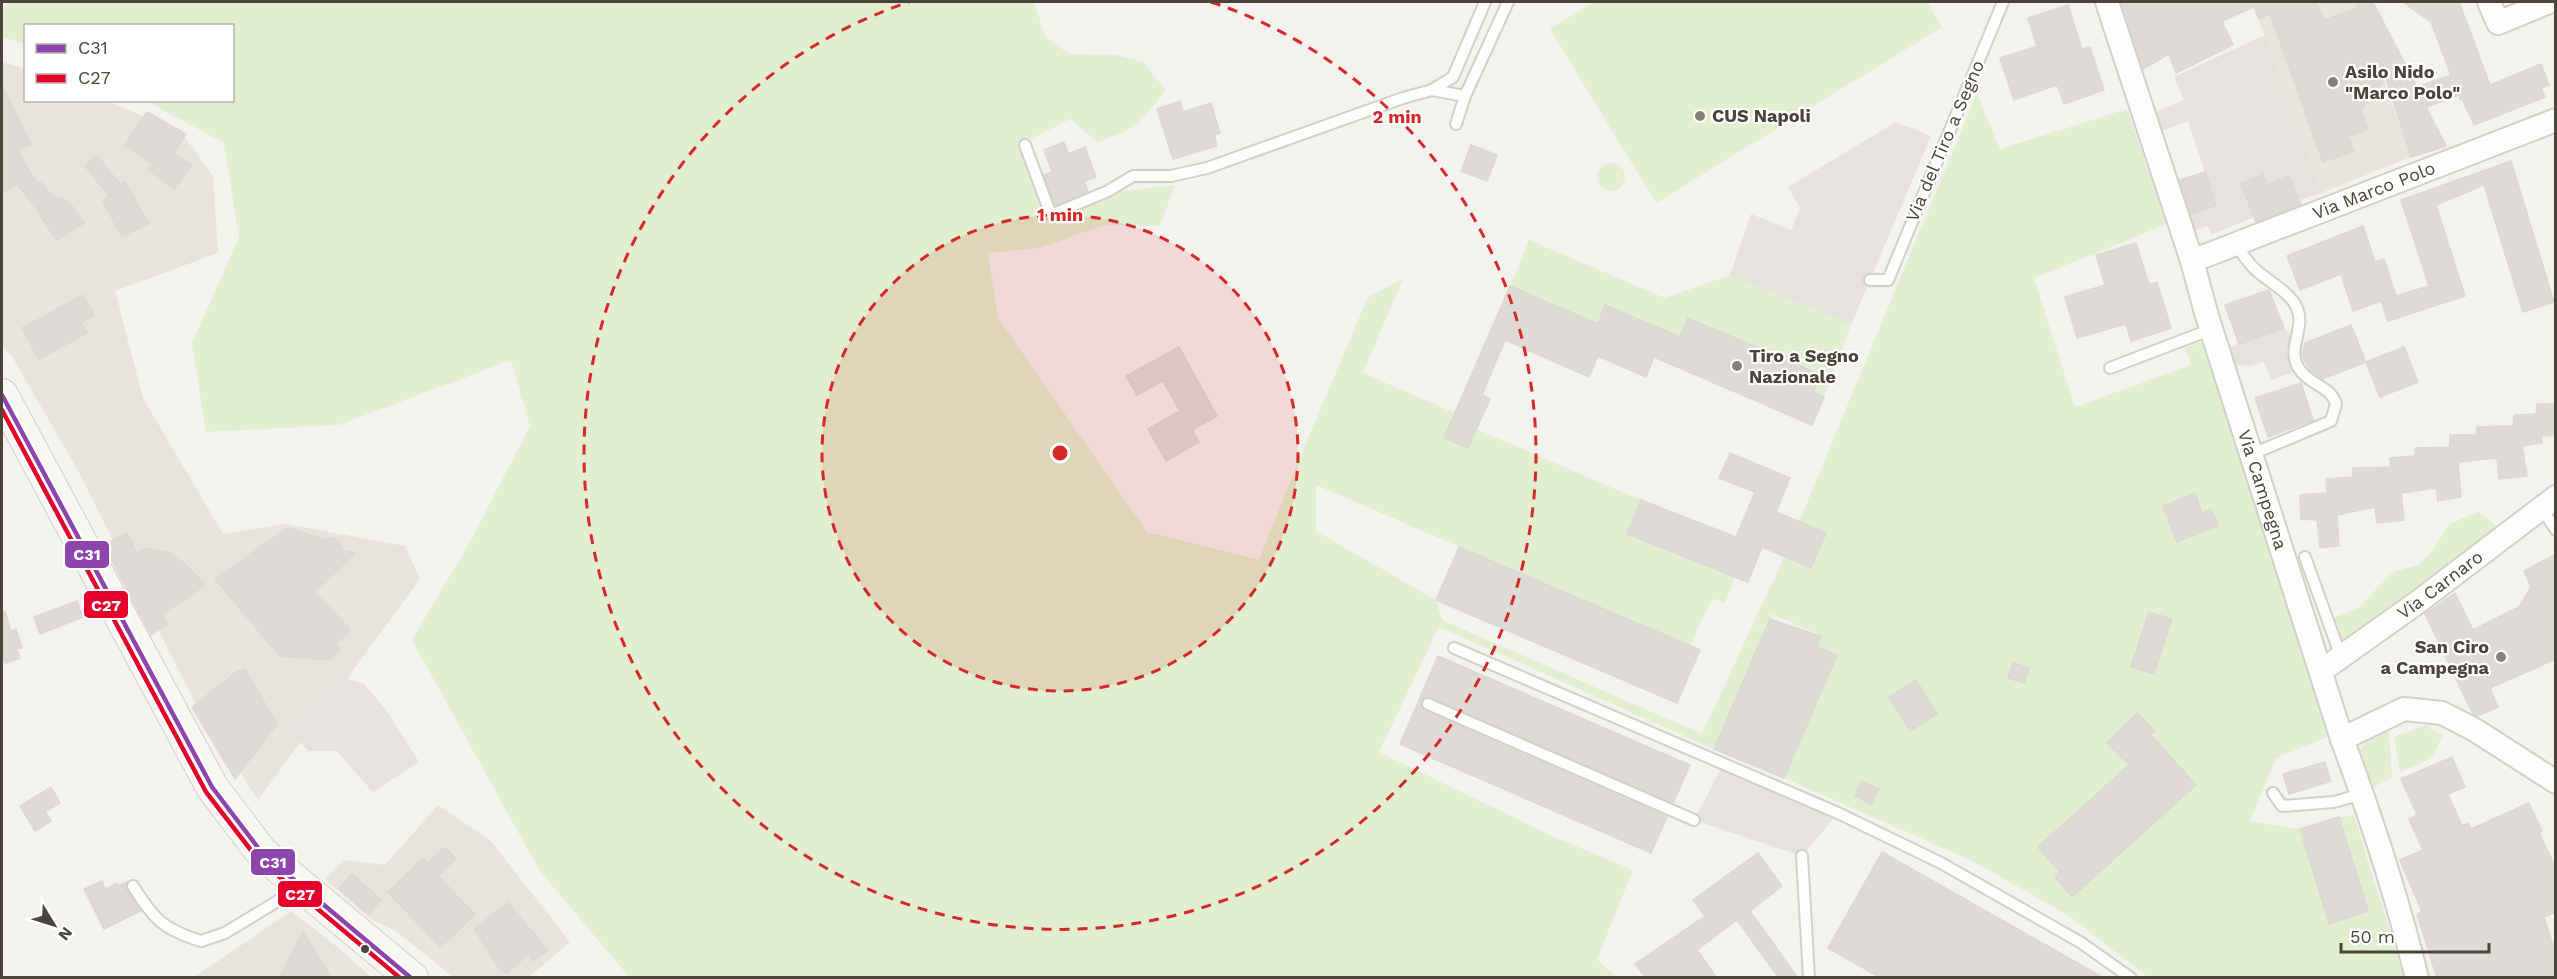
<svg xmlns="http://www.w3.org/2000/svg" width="2557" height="979" font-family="'Work Sans',sans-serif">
<rect width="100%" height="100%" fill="#f4f2ee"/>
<g fill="#e7e4dc">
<path d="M2 62 25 69 26 100 107 101 182 133 213 176 218 253 115 291 143 398 223 534 286 524 405 546 420 579 258 800 196 704 76 467 13 358 2 345Z"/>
<path d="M438 805 490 840 570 942 529 977H453L396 931 369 918 325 879 344 860 385 865Z"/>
<path d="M291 911 341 950 371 977 193 978Z"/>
</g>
<path fill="#eae5da" d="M2264 2H2356L2411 157 2321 193 2254 7Z"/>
<g fill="#e1eecf">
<path d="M10 2H1034L1045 36 1069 54 1116 55 1144 62 1166 91 1136 126 1098 143 1070 119 1029 140 1017 143 1048 221 1054 220 1121 191 1175 185 1160 226 1104 225 1039 248 988 253 998 318 1147 532 1259 560 1305 445 1368 297 1403 279 1363 373 1455 413 1444 438 1468 448 1476 429 1641 500 1627 534 1735 577 1725 603 1712 599 1690 646 1316 485V531L1436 600 1442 620 1702 734 1784 557 1811 568 1826 533 1799 522 1977 93 2000 149 2127 109 2167 224 2034 278 2075 407 2191 365 2185 348 2202 341 2330 736 2276 758 2250 821 2300 829 2329 924 2368 911 2339 817 2354 816 2404 977H2148L2063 912 1970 860 1784 778 1836 655 1817 647 1821 635 1772 614 1714 749 1439 627 1379 752 1550 835 1633 870 1597 959 1616 977H629L539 870 412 640 472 538 530 426 511 360 339 425 206 432 192 343 239 237 224 143 146 101 232 100V26H26L25 45 2 36V9Z"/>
<path d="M1594 2H1927L1942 27 1656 203 1550 29Z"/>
<circle cx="1611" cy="177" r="14"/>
<path d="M1529 240 1665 298 1730 275 1851 325 1824 397 1813 393 1821 376 1688 319 1680 337 1606 305 1598 324 1510 286Z"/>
<path d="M2478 512 2508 534 2341 657 2328 620 2358 608 2393 572 2418 565 2432 551 2449 524Z"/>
<path d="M2425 725 2443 735 2432 758 2400 772 2394 737Z"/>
<path d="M2379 730 2389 733 2392 777 2362 794 2364 769 2359 752 2370 735Z"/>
</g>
<g fill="#e6e3df">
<path d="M2265 35 2321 193 2299 200 2289 176 2267 185 2263 175 2254 217 2211 235 2208 226 2194 231 2189 214 2216 205 2188 121 2162 131 2156 112 2184 100 2174 77Z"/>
<path d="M1896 122 1931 136 1851 325 1730 275 1751 214 1791 230 1800 208 1788 187Z"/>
<path d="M2284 328 2295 341 2299 370 2271 380 2264 362 2250 366 2235 365 2227 348Z"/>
<path d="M331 674 364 684 387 711 419 762 373 792 337 751H308L288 727 305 714Z"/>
<path d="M1723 765 1838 813 1802 856 1694 820Z"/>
</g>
<g fill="#dedbd6" stroke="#dcd9d4" stroke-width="1.5">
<path d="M2122 2H2316L2325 20 2359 8 2356 2H2373L2417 87 2451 75 2431 22 2403 2H2459L2490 85 2541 64 2549 85 2541 88 2545 97 2474 125 2462 98 2460 99 2459 95 2426 107 2446 146 2411 157 2386 78 2361 109 2368 129 2348 136 2354 151 2323 162 2270 14 2259 19 2254 7 2222 21 2233 45 2176 73 2169 54 2143 69Z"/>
<path d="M2068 5 2082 49 2090 47 2104 90 2064 104 2057 85 2014 100 2000 58 2037 46 2028 18Z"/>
<path d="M2 86 31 145 16 149 38 184 41 182 53 197 63 198 69 206 71 205 84 223 57 240 40 215 41 214 17 184 2 193V163L6 161 2 153Z"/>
<path d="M1180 101 1183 112 1211 103 1220 133 1214 135 1217 146 1173 159 1157 109Z"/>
<path d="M147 112 186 134 174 154 191 165 174 189 148 169 154 165 125 145Z"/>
<path d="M1064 142 1068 154 1085 147 1096 177 1084 181 1088 191 1055 205 1044 175 1052 172 1044 150Z"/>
<path d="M1471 145 1497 155 1487 181 1461 171Z"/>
<path d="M97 156 120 184 125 182 149 224 122 236 103 202 109 195 85 166Z"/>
<path d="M2511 161 2554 302 2523 312 2484 185 2436 205 2465 296 2388 321 2381 301 2353 311 2341 274 2300 290 2287 256 2363 226 2375 262 2384 259 2396 296 2429 286 2401 200Z"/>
<path d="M2205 172 2216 205 2191 214 2180 180Z"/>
<path d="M2263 175 2267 185 2289 176 2301 204 2256 222 2241 184Z"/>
<path d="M2136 243 2149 285 2157 282 2171 328 2131 341 2126 324 2077 338 2065 297 2105 285 2096 255Z"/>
<path d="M1510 286 1598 324 1605 305 1680 337 1688 318 1821 375 1813 393 1824 397 1812 425 1654 357 1646 377 1598 356 1589 377 1505 340 1482 395 1490 399 1468 448 1444 438Z"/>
<path d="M2269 290 2284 328 2239 344 2225 305Z"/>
<path d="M83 295 94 315 81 322 87 333 39 359 22 328Z"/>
<path d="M2351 325 2366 362 2323 379 2310 370 2302 356 2305 343Z"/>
<path d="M1179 347 1217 416 1192 430 1199 442 1166 461 1148 429 1180 411 1163 381 1137 395 1126 376Z"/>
<path d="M2404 347 2418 382 2380 397 2366 362Z"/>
<path d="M2301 383 2313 420 2268 437 2255 398Z"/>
<path d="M2537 404H2556V435L2541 436 2542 443 2522 446 2527 476 2499 479 2497 458 2458 462 2461 497 2438 501 2436 488 2401 493 2404 520 2377 523 2375 507 2337 515 2339 546 2320 548 2317 520 2301 519 2300 495 2327 493 2326 479 2353 477V468L2391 467 2390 458 2415 456V448L2450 447V435H2476L2477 427 2513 426 2514 415 2536 414Z"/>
<path d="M1730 453 1790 478 1776 512 1826 533 1811 568 1762 547 1748 582 1627 534 1641 500 1736 537 1755 492 1719 478Z"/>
<path d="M2195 493 2202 513 2211 509 2218 526 2177 542 2163 506Z"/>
<path d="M288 528 325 540 333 538 340 541 343 551 355 553 315 592 350 629 336 645 340 649 330 660 280 656 215 579Z"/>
<path d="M127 533 137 553 148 548 169 553 185 564 205 585 162 614 167 624 151 635 104 545Z"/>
<path d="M1459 547 1700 650 1677 703 1436 600Z"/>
<path d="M2556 554V659L2490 688 2498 707 2478 716 2473 714 2425 614 2455 593 2473 630 2519 607 2531 587 2524 571Z"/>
<path d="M77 601 83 617 40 634 34 617Z"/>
<path d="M2 612H5L11 631 16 629 22 648 17 649 20 658 5 663 2 654Z"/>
<path d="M2149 612 2172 619 2154 674 2131 667Z"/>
<path d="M1770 619 1821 636 1817 647 1837 655 1784 778 1714 749Z"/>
<path d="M1438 656 1690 765 1673 803 1431 697H1427L1421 700V705L1425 711 1667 817 1651 853 1400 744Z"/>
<path d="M2013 663 2029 668 2024 683 2008 678Z"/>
<path d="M245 670 277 724 235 779 192 707 238 671Z"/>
<path d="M1916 680 1937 714 1910 731 1889 697Z"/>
<path d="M2137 713 2155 731 2151 735 2196 785 2072 897 2055 877 2060 872 2038 847 2129 765 2107 743Z"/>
<path d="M2452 757 2465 787 2448 794 2462 826 2468 823 2471 829 2529 803 2542 831 2539 833 2556 868V912L2544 917 2556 955V978H2437L2417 914 2422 912 2400 860 2423 850 2409 819 2417 815 2401 779Z"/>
<path d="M2325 762 2331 781 2289 794 2283 774Z"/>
<path d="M1861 781 1879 789 1871 804 1855 796Z"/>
<path d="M51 787 60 803 45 812 51 821 35 831 20 806Z"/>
<path d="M2339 817 2368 911 2329 924 2300 829Z"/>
<path d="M445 847 456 859 438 876 475 915 440 947 388 892 423 858 428 863Z"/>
<path d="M1882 852 2104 978H1881L1828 948Z"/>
<path d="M1758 853 1782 886 1750 911 1798 978H1779L1737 920 1697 950 1717 978H1646L1635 964 1705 916 1693 900Z"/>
<path d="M352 874 381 900 369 915 339 888Z"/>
<path d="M102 881 105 889 117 883 118 886 127 882V890L141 911 104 929 84 889Z"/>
<path d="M508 903 548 950 533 961 528 954 507 974 498 966 474 929Z"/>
<path d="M303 932 331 978H279Z"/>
</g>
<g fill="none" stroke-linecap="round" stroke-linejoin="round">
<g stroke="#d2d0cb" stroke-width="14">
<g id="lane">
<path d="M1432 90 1453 77 1485 2"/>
<path d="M1456 124 1465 96 1508 2"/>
<path d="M1025 145 1051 215 1108 191 1133 176H1171L1207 168 1403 98 1432 90 1465 96"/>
<path d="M2237 244C2242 254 2248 263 2256 270 2269 282 2290 292 2297 308 2306 329 2285 350 2300 370 2310 385 2331 386 2336 404L2331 421 2252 454"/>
<path d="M1870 280H1888L2003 2"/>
<path d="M2110 368 2212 329"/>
<path d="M2541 508 2556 530"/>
<path d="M2305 557 2341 657"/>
<path d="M1454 648 1838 813 1941 863 2080 942 2131 978"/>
<path d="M1428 704 1694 820"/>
<path d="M2273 793 2282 806 2334 802 2362 794"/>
<path d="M1802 856 1809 978"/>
<path d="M133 886C154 919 162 929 201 941L225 933 299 888"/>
</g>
</g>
<g stroke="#d2d0cb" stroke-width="26">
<g id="street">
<path id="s1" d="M2107 2 2192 261 2207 316 2342 739C2371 817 2397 896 2417 978"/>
<path d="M2489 2 2498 23 2549 2"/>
<path id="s2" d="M2192 261 2556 120"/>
<path id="s3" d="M2321 671 2418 602 2556 497"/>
<path d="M2342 739 2404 709 2442 713 2475 730 2556 782"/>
</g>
</g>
<g stroke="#d3cfc5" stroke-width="34">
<path id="secondary" d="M2 395 212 787 262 853 412 978"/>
</g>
<use href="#lane" stroke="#fdfdfc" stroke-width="10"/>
<use href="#street" stroke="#fdfdfc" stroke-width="22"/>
<use href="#secondary" stroke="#f7f6f1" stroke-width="32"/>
<g stroke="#fff" stroke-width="9">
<path id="bus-1" d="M2 395 212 787 262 853 411 978"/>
</g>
<g stroke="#fff" stroke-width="9">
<path id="bus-2" d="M2 410 206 792 257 858 400 978"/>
</g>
<use href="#bus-1" stroke="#8e44ad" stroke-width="4.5"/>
<use href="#bus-2" stroke="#e4002b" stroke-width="4.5"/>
</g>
<circle cx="1060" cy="453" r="238" fill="#d62828" fill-opacity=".12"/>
<g fill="none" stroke="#d62828" stroke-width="3" stroke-dasharray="10 8">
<circle cx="1060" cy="453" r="238"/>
<path d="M1211 2A476 476 0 1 1 909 2"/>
</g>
<g fill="#868178" stroke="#fff" stroke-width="2">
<circle cx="2333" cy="82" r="6"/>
<circle cx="1700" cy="116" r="6"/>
<circle cx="1737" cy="366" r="6"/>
<circle cx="2501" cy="657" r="6"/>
</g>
<circle fill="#4b4439" stroke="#fff" stroke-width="2" cx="365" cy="949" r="5"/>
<g text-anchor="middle" stroke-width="4.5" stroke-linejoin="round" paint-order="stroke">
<g font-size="18" font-weight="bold" fill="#4b4439" stroke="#fff" text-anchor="start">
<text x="2345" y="78">Asilo Nido<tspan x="2345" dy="21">"Marco Polo"</tspan></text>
<text x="1712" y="122">CUS Napoli</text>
<text x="1749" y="362">Tiro a Segno<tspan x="1749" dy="21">Nazionale</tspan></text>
<text x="2489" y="653" text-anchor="end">San Ciro<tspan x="2489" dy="21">a Campegna</tspan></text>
</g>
<g font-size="18" fill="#4b4439" stroke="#fff">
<text transform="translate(1945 141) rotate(-67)" y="6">Via del Tiro a Segno</text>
<text dy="6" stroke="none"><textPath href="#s2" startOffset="195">Via Marco Polo</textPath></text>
<text dy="6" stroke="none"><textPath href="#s1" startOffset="512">Via Campegna</textPath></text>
<text dy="6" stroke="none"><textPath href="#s3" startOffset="147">Via Carnaro</textPath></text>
</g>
</g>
<circle cx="1060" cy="453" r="9" fill="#d62828" stroke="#fff" stroke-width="3"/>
<g font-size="18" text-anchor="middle" font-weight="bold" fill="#d62828" stroke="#fff" stroke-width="4.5" stroke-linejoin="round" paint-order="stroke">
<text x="1397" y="123">2 min</text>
<text x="1060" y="221">1 min</text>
</g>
<g stroke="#fff" stroke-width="2">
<rect x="64" y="540" width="46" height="29" rx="6" fill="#8e44ad"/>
<rect x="83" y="590" width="46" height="29" rx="6" fill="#e4002b"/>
<rect x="250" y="848" width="46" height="28" rx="6" fill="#8e44ad"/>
<rect x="277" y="880" width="46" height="28" rx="6" fill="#e4002b"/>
</g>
<g font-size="16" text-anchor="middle" font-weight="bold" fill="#fff">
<text x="87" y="560">C31</text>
<text x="106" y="611">C27</text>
<text x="273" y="868">C31</text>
<text x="300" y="900">C27</text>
</g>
<rect width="2557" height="979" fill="none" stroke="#4b4439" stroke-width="6"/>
<rect x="24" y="24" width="210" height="78" fill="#ffffff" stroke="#b7b4b0" stroke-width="1.5"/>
<rect x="36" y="44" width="30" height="9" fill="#8e44ad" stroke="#b7b4b0" stroke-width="1.5"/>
<text x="78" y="54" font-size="18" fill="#4b4439">C31</text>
<rect x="36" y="74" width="30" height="9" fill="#e4002b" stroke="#b7b4b0" stroke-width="1.5"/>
<text x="78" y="84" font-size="18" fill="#4b4439">C27</text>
<g transform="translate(54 925) rotate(128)" stroke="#ffffff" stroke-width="4.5" paint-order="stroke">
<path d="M0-4.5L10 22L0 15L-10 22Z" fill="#4b4439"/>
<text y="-9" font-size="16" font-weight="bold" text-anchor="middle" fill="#4b4439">N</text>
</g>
<path d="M2341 943v9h148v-9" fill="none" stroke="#4b4439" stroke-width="3"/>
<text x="2350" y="943" font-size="18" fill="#4b4439" stroke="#ffffff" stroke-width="4.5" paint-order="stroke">50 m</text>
</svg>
